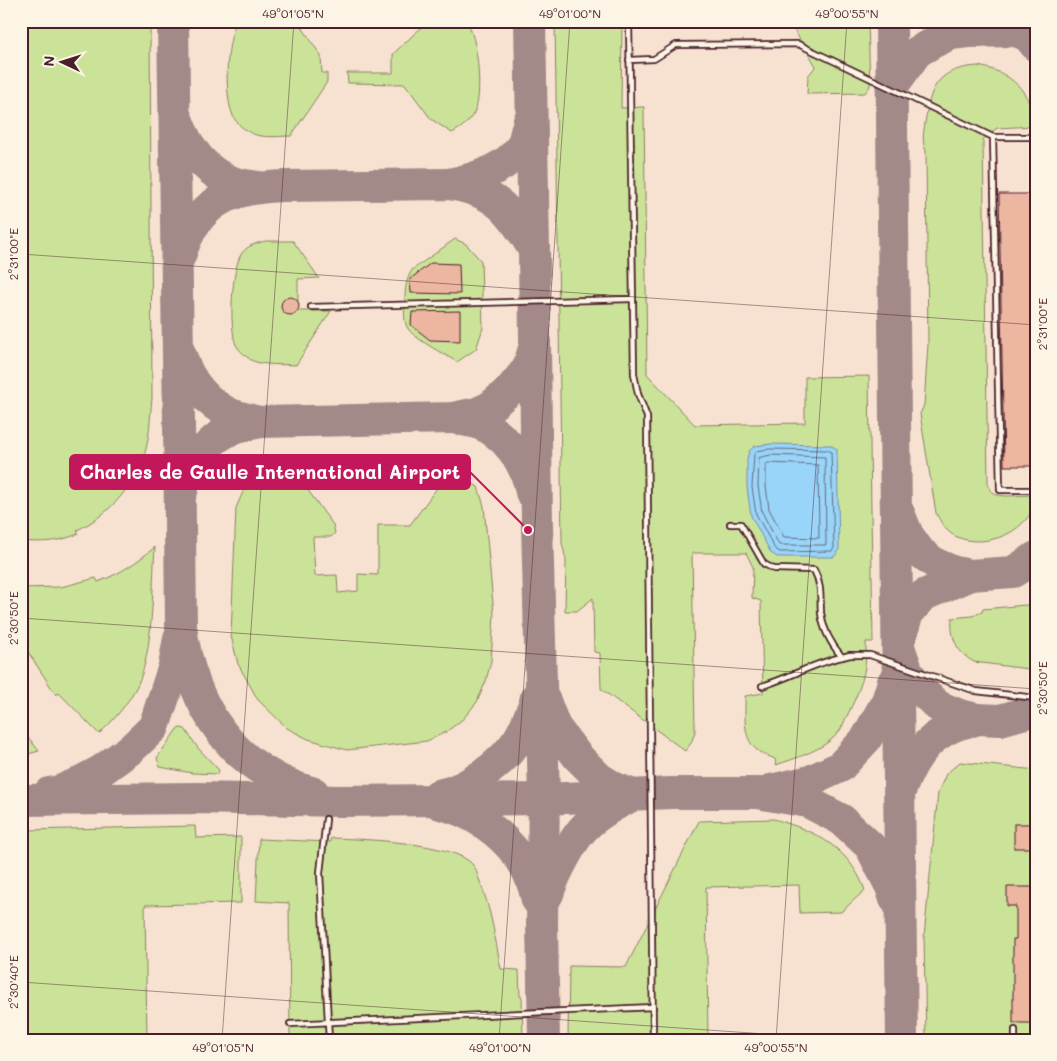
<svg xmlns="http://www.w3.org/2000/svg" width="1057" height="1061" font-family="Mali,sans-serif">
<rect width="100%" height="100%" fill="#fcf5e5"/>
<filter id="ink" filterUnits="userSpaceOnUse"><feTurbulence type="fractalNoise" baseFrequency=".02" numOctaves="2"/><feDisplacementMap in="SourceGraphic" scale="10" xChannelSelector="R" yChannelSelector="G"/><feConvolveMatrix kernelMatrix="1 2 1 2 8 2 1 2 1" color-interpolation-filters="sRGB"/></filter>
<g filter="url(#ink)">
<rect fill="#f7e2d1" x="21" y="21" width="1015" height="1019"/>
<g fill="#cbe399" stroke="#8a8162">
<path d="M21 21H150L152 398C150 417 150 440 143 459 131 490 107 516 77 530L78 534C59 542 41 543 21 541Z"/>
<path d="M237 21H298L321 56 322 73H327V82L291 136C278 136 261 139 249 132 242 128 234 121 232 113 224 91 226 41 237 21Z"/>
<path d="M428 21H466C478 36 482 91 476 108 471 121 463 127 452 133L431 119 405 84 348 83 347 73H393V54Z"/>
<path d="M555 21H622L621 108 644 107 647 374 695 425 805 423V377L869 376 873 642H866C867 674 861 687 847 716 844 721 842 729 838 733 824 750 796 758 776 765L775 759C769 756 761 754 757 750 741 737 746 713 745 696L763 693 761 601 752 598 753 567 746 553H692L695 732 691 743 685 751 601 689 600 653 594 652 593 598 577 611H565L566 560 562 543Z"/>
<path d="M794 21H868L870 86 865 93 807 94 808 76 816 66 794 30Z"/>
<path d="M977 66C1011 71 1031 91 1035 126L997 128 983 140 988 484 990 490 997 495 1006 496 1036 495C1034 531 985 551 955 536 945 531 941 522 936 513L920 414 924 405 928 344 926 151C921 140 924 130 926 117 931 83 941 69 977 66Z"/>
<path d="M455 239 466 244 481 261 483 328 476 349 457 362C446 355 412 338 407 327 403 319 405 308 405 300 405 289 406 280 412 270Z"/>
<path d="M266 241H293L319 278 298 279V311H331L296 365C283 364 266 366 253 361 247 358 239 350 236 345 229 328 231 268 242 253 248 245 257 243 266 241Z"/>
<path d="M274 474 297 475 333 525 335 533 331 537H313L315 576 337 575 338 593 358 591V574L378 575V525H410L442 481 453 475 467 480 478 487 484 506 494 615 491 661 486 681 477 702 463 719 446 732 427 741 347 750 308 739 287 728 258 700 238 664 231 636 236 508 246 485 258 477Z"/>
<path d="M155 547C152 586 154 652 137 686 127 705 114 720 99 734L59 693 56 695 21 641V588L61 587 96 578 98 582C121 573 136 563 155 547Z"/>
<path d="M1036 604V670L974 662C957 653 950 637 952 618L972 616 982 612 983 609Z"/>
<path d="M21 728 39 751 21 756Z"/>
<path d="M181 728 185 729 198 748 219 770 218 774 192 773 160 767 157 758 177 729Z"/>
<path d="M960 762 1036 770V1040H926L924 937 938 793 946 774Z"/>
<path d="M774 819C815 831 849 847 865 890L841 912 800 913 799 885 706 887 708 1040H568L569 966 626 967 699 821Z"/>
<path d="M195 826 196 838 241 837V903L145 905 147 1040H21V833L28 830Z"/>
<path d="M331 838C360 839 455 842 473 865 476 868 477 875 479 879 491 909 495 937 501 969L519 970 520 996 522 997 523 1040H290L289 903 256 901 259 839 330 842Z"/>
</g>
<path fill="#98d5f9" stroke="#798ca7" d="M770 444 830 445 837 449 839 549 837 554 833 557H777L771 553 751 516 747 487V459L749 451 755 446Z"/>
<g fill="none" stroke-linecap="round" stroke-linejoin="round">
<g stroke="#69687d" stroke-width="1">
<path d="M770 449 828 450 831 452 834 548 832 551 780 552 775 549 756 514 752 487 754 454 757 451Z"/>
<path d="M771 455 825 457 826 545H779L762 512 758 486 759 458Z"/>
<path d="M768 463 818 465 819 538 784 537 769 509 766 486V465Z"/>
</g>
<g stroke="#a38a88" stroke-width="32">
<path d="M173 21 179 422 181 626C191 707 233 771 314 793"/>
<path d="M530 21 534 250 537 524 544 799 542 923 544 1040"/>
<path d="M891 21C894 361 898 700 902 1040"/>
<path d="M892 87 917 52 934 42 951 34 969 32 1016 31 1028 36 1036 46"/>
<path d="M177 119C187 147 205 173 235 183 242 185 250 186 258 187"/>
<path d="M449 184C475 179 505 170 521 147 525 141 526 129 529 121"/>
<path d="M180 256C197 201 230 188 284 186L449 184C496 191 511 211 534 250"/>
<path d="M181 355C188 381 208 405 233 415 242 418 251 420 260 422"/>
<path d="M453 418C461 420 469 421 477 423 505 433 526 462 531 492"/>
<path d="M182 491C190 463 209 437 237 427 244 425 253 424 260 422L453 418 477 413 490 407 510 390 528 368 534 348"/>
<path d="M899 513 908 535 920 552 936 564 952 571 970 575 1013 572 1036 557"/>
<path d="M970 575 924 595 908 613 898 644 908 673 924 693 938 706 960 715 978 719 1000 720 1036 710"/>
<path d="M545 701 555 727 578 757 599 778 615 788 633 795"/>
<path d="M901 789C911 762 925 739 952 727 960 723 970 722 978 719"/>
<path d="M770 790 810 781 840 767 866 739 887 701 893 682"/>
<path d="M49 793 60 791 76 784 102 770 131 749 154 727 174 666 179 638"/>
<path d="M438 795C468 790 503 763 519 738 526 727 530 714 535 702L536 697"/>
<path d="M21 800 196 798 340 801 544 799 671 793H758L808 802 842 820 870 846 891 887 895 899"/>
<path d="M440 804C471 811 501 832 519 857 528 869 534 886 537 900"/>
<path d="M548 894C553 877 573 838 586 826 599 813 616 804 632 796"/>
</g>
</g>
<g fill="#ecb6a1" stroke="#4a1f2b">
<path d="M999 194H1036V416L1034 417V420H1032V466H1004Z"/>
<path d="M431 263 459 264 460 294 411 293 410 279Z"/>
<circle cx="290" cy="306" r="9"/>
<path d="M460 311V341L430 340 411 325 412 312Z"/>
<rect x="1014" y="824" width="22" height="24"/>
<path d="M1007 887H1036V906H1030V939H1033L1034 1023H1013V939H1016V906H1007Z"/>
</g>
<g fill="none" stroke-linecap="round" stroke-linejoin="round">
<g stroke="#4a1f2b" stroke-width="8">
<g id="service">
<path d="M629 21 634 374 638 394 647 417 653 1040"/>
<path d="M629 60 654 59 676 45 798 44 993 137 1000 490H1036"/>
<path d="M993 137H1036"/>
<path d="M311 307 632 299"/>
<path d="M730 524H741L764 564 774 569 814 570C822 585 820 597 821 613 823 630 831 644 842 657L850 655H870L976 691 1036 698"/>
<path d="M762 686C789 678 814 663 842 657"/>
<path d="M326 819 320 873 329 1040"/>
<path d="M290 1024 653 1007"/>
<path d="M1015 1030V1040"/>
</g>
</g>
<use href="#service" stroke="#fcf5e5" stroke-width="4.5"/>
</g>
</g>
<path fill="none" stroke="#4a1f2b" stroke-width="1" stroke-opacity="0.45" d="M21 254 1036 325M21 618 1036 689M21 982 851 1040M222 1040 294 21M499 1040 570 21M776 1040 847 21"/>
<path fill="none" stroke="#c2185b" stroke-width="2" d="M528 530L470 472"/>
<circle fill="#c2185b" stroke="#fcf5e5" stroke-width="2" cx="528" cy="530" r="5"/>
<rect fill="#c2185b" stroke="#c2185b" stroke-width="2" x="70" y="455" width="400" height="34" rx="5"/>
<g font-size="19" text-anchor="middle" font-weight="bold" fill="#fff">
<text x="270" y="479">Charles de Gaulle International Airport</text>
</g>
<rect width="1057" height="1061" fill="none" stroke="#fcf5e5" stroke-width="55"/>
<g transform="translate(62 62) rotate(274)" stroke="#fcf5e5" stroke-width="4" paint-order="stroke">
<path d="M0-4L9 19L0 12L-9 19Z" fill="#4a1f2b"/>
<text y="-8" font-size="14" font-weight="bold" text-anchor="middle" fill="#4a1f2b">N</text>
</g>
<rect x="28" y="28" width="1002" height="1006" fill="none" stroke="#4a1f2b" stroke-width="2"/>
<g font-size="12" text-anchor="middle" fill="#4a1f2b">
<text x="293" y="18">49°01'05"N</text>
<text x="570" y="18">49°01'00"N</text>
<text x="847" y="18">49°00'55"N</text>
<text transform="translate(14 254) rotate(-90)" y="4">2°31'00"E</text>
<text transform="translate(1043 324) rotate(-90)" y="4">2°31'00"E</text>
<text transform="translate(14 618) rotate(-90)" y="4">2°30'50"E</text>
<text transform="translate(1043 688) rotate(-90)" y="4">2°30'50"E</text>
<text transform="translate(14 982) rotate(-90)" y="4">2°30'40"E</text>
<text x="223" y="1052">49°01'05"N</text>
<text x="500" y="1052">49°01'00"N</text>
<text x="776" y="1052">49°00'55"N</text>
</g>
</svg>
